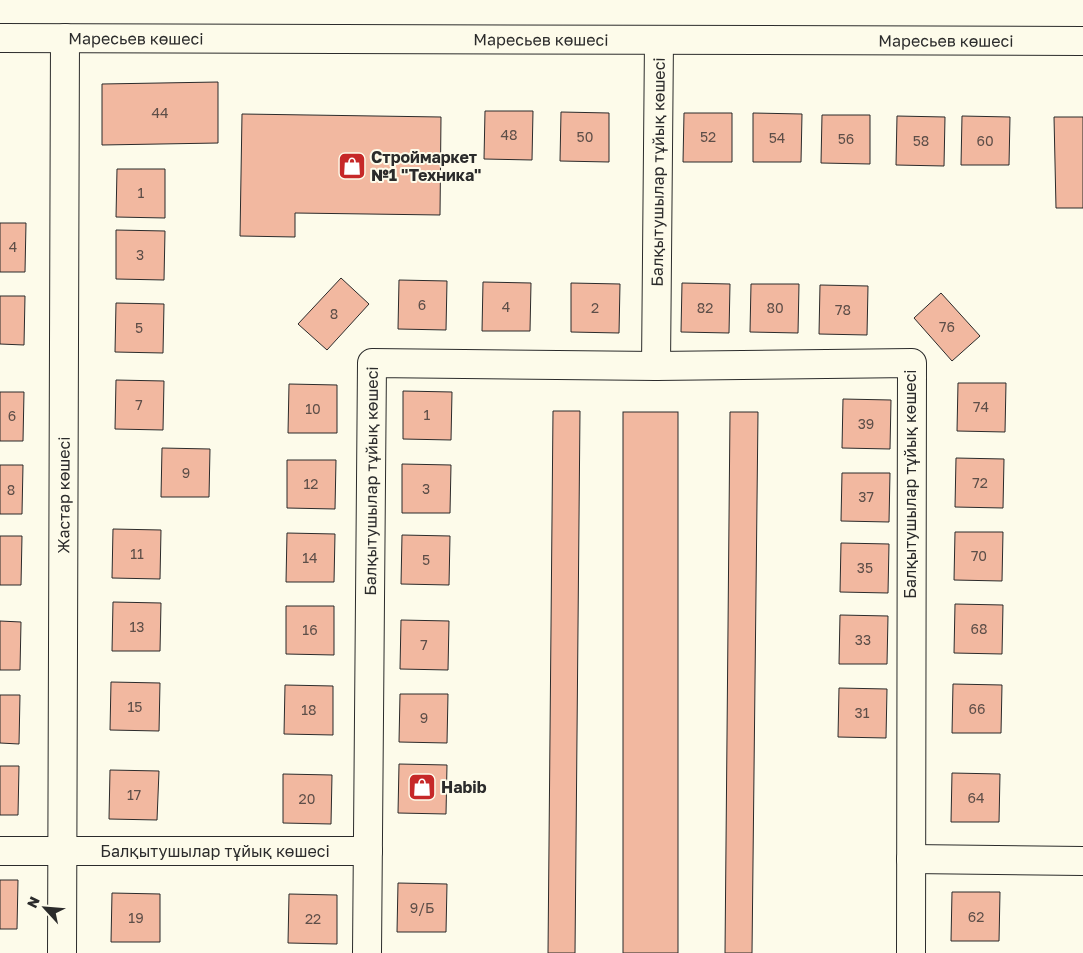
<svg xmlns="http://www.w3.org/2000/svg" width="1083" height="953" font-family="'Golos Text',sans-serif">
<rect width="100%" height="100%" fill="#fdfbea"/>
<g fill="#f2b8a0" stroke="#2b2b2b">
<path d="M218 82V143L102 145V84Z"/>
<path d="M485 111H533L532 160 484 159Z"/>
<path d="M561 112 609 113V162L560 161Z"/>
<path d="M684 113H732V162H683Z"/>
<path d="M753 113 802 114 801 162H753Z"/>
<path d="M242 114 441 117 440 215 295 213V237L240 236Z"/>
<path d="M822 115H870V164L821 163Z"/>
<path d="M897 116 945 117 944 166 896 165Z"/>
<path d="M962 116 1010 117 1009 165H961Z"/>
<path d="M1054 117H1083V208H1056Z"/>
<path d="M117 169H165V218L116 217Z"/>
<path d="M0 223H26L25 272H0Z"/>
<path d="M116 230 165 231 164 280 116 279Z"/>
<path d="M341 278 369 304 327 350 298 324Z"/>
<path d="M399 280 447 281 446 330 398 329Z"/>
<path d="M483 282 531 283 530 331H482Z"/>
<path d="M571 283 620 284 619 333 571 332Z"/>
<path d="M682 283 730 284 729 333 681 332Z"/>
<path d="M751 284H799L798 333 750 332Z"/>
<path d="M820 285 868 286 867 335 819 334Z"/>
<path d="M941 293 980 336 952 361 914 318Z"/>
<path d="M0 296H25L24 345 0 344Z"/>
<path d="M116 303 164 304 163 353 115 352Z"/>
<path d="M116 380 164 381 163 430 115 429Z"/>
<path d="M958 383H1006L1005 432 957 431Z"/>
<path d="M289 384 337 385V433H288Z"/>
<path d="M403 391 452 392 451 440 403 439Z"/>
<path d="M0 392H24L23 441H0Z"/>
<path d="M843 399 891 400 890 449 842 448Z"/>
<path d="M553 411H580L575 953H548Z"/>
<rect x="623" y="412" width="55" height="541"/>
<path d="M730 412H758L752 953H725Z"/>
<path d="M162 448 210 449 209 497H161Z"/>
<path d="M956 458 1004 459 1003 508 955 507Z"/>
<path d="M287 460H336L335 509 287 508Z"/>
<path d="M402 464 451 465 450 513H402Z"/>
<path d="M0 465H23L22 514H0Z"/>
<path d="M842 473H890L889 522 841 521Z"/>
<path d="M113 529 161 530 160 579 112 578Z"/>
<path d="M955 532H1003L1002 581 954 580Z"/>
<path d="M287 533 335 534 334 582H286Z"/>
<path d="M402 535 450 536 449 585 401 584Z"/>
<path d="M0 536H22L21 585H0Z"/>
<path d="M841 543 889 544 888 593 840 592Z"/>
<path d="M113 602 161 603 160 651H112Z"/>
<path d="M955 604 1003 605 1002 654 954 653Z"/>
<path d="M286 606H334V655L286 654Z"/>
<path d="M840 615 888 616 887 664H839Z"/>
<path d="M401 620 449 621 448 670 400 669Z"/>
<path d="M0 621 21 622 20 670H0Z"/>
<path d="M111 682 160 683 159 731 110 730Z"/>
<path d="M953 684 1002 685 1001 733H952Z"/>
<path d="M285 685 333 686V735L284 734Z"/>
<path d="M839 688 887 689 886 738 838 737Z"/>
<path d="M400 694H448L447 743 399 742Z"/>
<path d="M0 695H20L19 744 0 743Z"/>
<path d="M399 764 447 765 446 814 398 813Z"/>
<path d="M0 766H19L18 815H0Z"/>
<path d="M110 770 159 771 157 820 109 819Z"/>
<path d="M952 773 1000 774 999 822H951Z"/>
<path d="M283 774 332 775 331 824 283 823Z"/>
<path d="M0 880H18L17 929H0Z"/>
<path d="M398 883 447 884 446 932H397Z"/>
<path d="M952 892H1000L999 941H951Z"/>
<path d="M112 893 160 894V942H111Z"/>
<path d="M289 894 337 895V944L288 943Z"/>
</g>
<g fill="none" stroke-linecap="round" stroke-linejoin="round">
<g stroke="#2b2b2b" stroke-width="30">
<g id="minor">
<path id="s1" d="M656 366 659 40"/>
<path id="s2" d="M0 851H368"/>
<path d="M911 859 1083 861"/>
<path id="s3" d="M62 953 65 38"/>
<path id="s4" d="M367 953 372 363 656 366 912 363 911 953"/>
</g>
</g>
<g stroke="#2b2b2b" stroke-width="30">
<g id="major">
<path id="s5" d="M0 38 1083 41"/>
</g>
</g>
<use href="#minor" stroke="#fdfbea" stroke-width="28"/>
<use href="#major" stroke="#fdfbea" stroke-width="28"/>
</g>
<defs>
<g id="shop-square" transform="scale(1.4375)"><rect x="-9" y="-9" width="18" height="18" rx="4" fill="#c62828" stroke="#fdfbea"/><path d="M-5-2.5h2.3a2.7 3.5 0 0 1 5.4 0H5L5.5 6h-11ZM-1.5-2.5h3a1.5 2.3 0 0 0-3 0Z" fill="#fff"/></g>
</defs>
<g fill-rule="evenodd">
<use href="#shop-square" x="352" y="166"/>
<use href="#shop-square" x="422" y="787"/>
</g>
<g text-anchor="middle" stroke-width="4" stroke-linejoin="round" paint-order="stroke">
<g font-size="14" fill="#5d4e48">
<text x="160" y="118">44</text>
<text x="509" y="140">48</text>
<text x="585" y="142">50</text>
<text x="708" y="142">52</text>
<text x="777" y="143">54</text>
<text x="846" y="144">56</text>
<text x="921" y="146">58</text>
<text x="985" y="146">60</text>
<text x="141" y="198">1</text>
<text x="13" y="252">4</text>
<text x="140" y="260">3</text>
<text x="422" y="310">6</text>
<text x="506" y="312">4</text>
<text x="595" y="313">2</text>
<text x="705" y="313">82</text>
<text x="775" y="313">80</text>
<text x="843" y="315">78</text>
<text x="334" y="319">8</text>
<text x="947" y="332">76</text>
<text x="139" y="333">5</text>
<text x="139" y="410">7</text>
<text x="981" y="412">74</text>
<text x="313" y="414">10</text>
<text x="427" y="420">1</text>
<text x="12" y="421">6</text>
<text x="866" y="429">39</text>
<text x="186" y="478">9</text>
<text x="980" y="488">72</text>
<text x="311" y="489">12</text>
<text x="426" y="494">3</text>
<text x="11" y="495">8</text>
<text x="866" y="502">37</text>
<text x="137" y="559">11</text>
<text x="979" y="561">70</text>
<text x="310" y="563">14</text>
<text x="426" y="565">5</text>
<text x="865" y="573">35</text>
<text x="137" y="632">13</text>
<text x="979" y="634">68</text>
<text x="310" y="635">16</text>
<text x="863" y="645">33</text>
<text x="424" y="650">7</text>
<text x="135" y="712">15</text>
<text x="977" y="714">66</text>
<text x="309" y="715">18</text>
<text x="862" y="718">31</text>
<text x="424" y="723">9</text>
<text x="134" y="800">17</text>
<text x="976" y="803">64</text>
<text x="307" y="804">20</text>
<text x="422" y="913">9/Б</text>
<text x="976" y="922">62</text>
<text x="136" y="923">19</text>
<text x="313" y="924">22</text>
</g>
<g font-size="16" fill="#2b2b2b" stroke="#fdfbea">
<text dy="6" stroke="none"><textPath href="#s5" startOffset="136">Маресьев көшесі</textPath></text>
<text dy="6" stroke="none"><textPath href="#s5" startOffset="541">Маресьев көшесі</textPath></text>
<text dy="6" stroke="none"><textPath href="#s5" startOffset="946">Маресьев көшесі</textPath></text>
<text dy="6" stroke="none"><textPath href="#s1" startOffset="194">Балқытушылар тұйық көшесі</textPath></text>
<text dy="6" stroke="none"><textPath href="#s4" startOffset="472">Балқытушылар тұйық көшесі</textPath></text>
<text transform="translate(910 484) rotate(-90)" y="6">Балқытушылар тұйық көшесі</text>
<text dy="6" stroke="none"><textPath href="#s3" startOffset="458">Жастар көшесі</textPath></text>
<text dy="6" stroke="none"><textPath href="#s2" startOffset="215">Балқытушылар тұйық көшесі</textPath></text>
</g>
<g font-size="16" font-weight="bold" fill="#2b2b2b" stroke="#fdfbea" text-anchor="start">
<text x="371" y="163">Строймаркет<tspan x="371" dy="18">№1 "Техника"</tspan></text>
<text x="441" y="793">Habib</text>
</g>
</g>
<g transform="translate(45 908) rotate(296)" stroke="#fdfbea" stroke-width="4" paint-order="stroke">
<path d="M0-4L9 19L0 12L-9 19Z" fill="#2b2b2b"/>
<text y="-8" font-size="14" font-weight="bold" text-anchor="middle" fill="#2b2b2b">N</text>
</g>
</svg>
